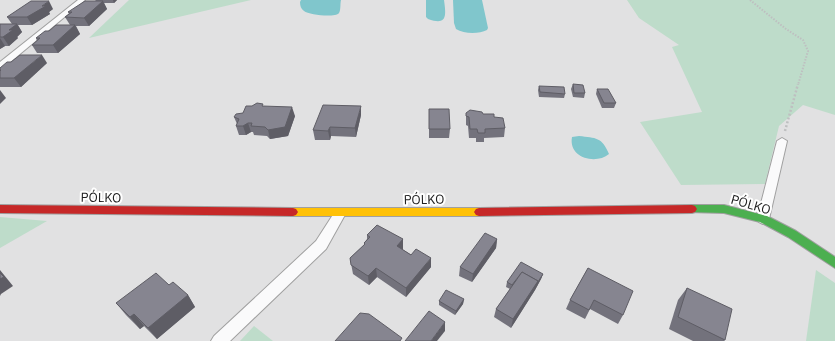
<svg xmlns="http://www.w3.org/2000/svg" width="835" height="341" font-family="'IBM Plex Sans',sans-serif">
<rect width="100%" height="100%" fill="#e1e1e2"/>
<g fill="#bedcca">
<path d="M129 0H251L89 38Z"/>
<path d="M627 0H835V115L803 105 779 126 765 184 681 185 640 122 702 112 672 47 679 45 639 18Z"/>
<path d="M0 217 47 221 0 248Z"/>
<path d="M816 270 835 283V341H806Z"/>
<path d="M254 326 273 341H240Z"/>
</g>
<g fill="#80c6cc">
<path d="M301 0H341C340 4 341 10 339 13 335 18 309 15 304 11 301 9 300 6 300 2Z"/>
<path d="M426 0H444C446 15 448 26 428 19L426 17Z"/>
<path d="M453 0H482L488 28 487 30C479 34 464 34 456 29L454 23Z"/>
<path d="M579 136C596 138 602 137 609 154 596 165 568 158 572 137Z"/>
</g>
<g fill="none" stroke-linecap="round" stroke-linejoin="round">
<g stroke="#a0a0a0" stroke-width="2">
<g id="lane">
<path d="M78 0H85L3 68 0 69V62Z"/>
<path d="M782 138 787 141 769 219 767 222 763 224 759 222 757 219 777 141Z"/>
<path d="M340 208 344 210 346 213 326 249 230 341H211L214 336 316 241 336 210Z"/>
</g>
</g>
<g stroke="#a0a0a0" stroke-width="2">
<path id="fast" d="M692 205H724L767 216 796 231 835 257V268L788 237 760 222 724 213 689 212 687 209 689 206Z"/>
</g>
<g stroke="#a0a0a0" stroke-width="2">
<path id="slow" d="M293 208H479L482 209 484 212 482 215 479 216H293L290 215 288 212 290 209Z"/>
</g>
<g stroke="#a0a0a0" stroke-width="2">
<g id="jam">
<path d="M0 205 293 208 296 209 298 212 296 215 293 216 0 213Z"/>
<path d="M692 205 695 206 697 209 695 212 692 213 479 216 476 215 474 212 476 209 479 208Z"/>
</g>
</g>
<path stroke="#bebfc0" stroke-width="2" stroke-dasharray="1.5 1.5" stroke-linecap="butt" d="M750 0 786 29 803 40 808 51 798 85"/>
<path stroke="#bebfc0" stroke-width="2.5" stroke-dasharray="2 2" stroke-linecap="butt" d="M785 131 798 84"/>
<use href="#lane" fill="#fafafb" fill-rule="evenodd"/>
<use href="#fast" fill="#4caf50" fill-rule="evenodd"/>
<use href="#slow" fill="#ffc107" fill-rule="evenodd"/>
<use href="#jam" fill="#c62828" fill-rule="evenodd"/>
</g>
<g fill="#73727c">
<path d="M95 0H117L114 3H104L107 9 89 26H76L80 34 58 53H37L32 45 37 41 36 38 49 31 70 25 65 17 69 14 68 12 96 1Z"/>
<path d="M53 9 49 12 50 14 32 25H18L22 32 17 37 18 38 9 46H5L0 49V24H12L7 17Z"/>
<path d="M47 63 21 87H0V68Z"/>
<path d="M573 84 585 93 584 98 573 97 571 89Z"/>
<path d="M539 86 565 94 564 98 539 97 538 90Z"/>
<path d="M597 89 616 103 614 108H602L596 94Z"/>
<path d="M263 106 295 116 288 136 270 139 267 136 254 135 253 132H251L246 135H239L236 126 237 124 234 117 243 113Z"/>
<path d="M429 109 450 129 449 138H429Z"/>
<path d="M466 113 483 114 494 117 505 128 504 137 484 138V142H476V138H469L468 126 466 125Z"/>
<path d="M361 115 356 137 331 136 330 140H315L313 130Z"/>
<path d="M367 235 403 239V249H402L431 267 406 297 377 277 369 285 353 274 350 258 364 245V243L367 239Z"/>
<path d="M497 239 496 248 472 282 459 276 460 267Z"/>
<path d="M588 268 623 315 618 324 590 309 585 319 566 309 570 300Z"/>
<path d="M543 274 541 279 535 290 511 328 494 317 496 309 510 289 506 287 507 282Z"/>
<path d="M169 285 188 295 195 307 157 339 144 326 140 329 126 315 116 303Z"/>
<path d="M687 288 725 340 724 341H693L669 329 678 300Z"/>
<path d="M464 299 463 304 455 315 439 305V301Z"/>
</g>
<g fill="#5e5d65">
<path d="M113 0H117L114 3Z"/>
<path d="M49 1 53 9 49 12 50 14 32 25 27 17Z"/>
<path d="M103 1 107 9 89 26 84 18Z"/>
<path d="M17 24 22 32 17 37 18 38 9 46 3 37 9 30Z"/>
<path d="M75 25 80 34 58 53 53 45Z"/>
<path d="M0 38 5 46 0 49Z"/>
<path d="M42 55 47 63 21 87 14 78Z"/>
<path d="M0 90 6 98 0 104Z"/>
<path d="M361 106V115L356 137 355 128Z"/>
<path d="M292 107 295 116 288 136 270 139 268 130Z"/>
<path d="M248 123 251 132 246 135 243 126Z"/>
<path d="M330 127 331 136 330 140 328 131Z"/>
<path d="M403 239V249L397 255V246Z"/>
<path d="M497 239 496 248 472 282 473 274Z"/>
<path d="M431 258V267L406 297V288Z"/>
<path d="M376 268 377 277 369 285 368 276Z"/>
<path d="M0 270 13 286 1 294 0 296Z"/>
<path d="M543 274 541 279 535 290 511 328 513 319Z"/>
<path d="M188 295 195 307 157 339 148 328Z"/>
<path d="M464 299 463 304 455 315 456 311Z"/>
<path d="M134 314 144 326 140 329 130 317Z"/>
<path d="M445 322V331L437 341H431Z"/>
</g>
<g fill="#868590" stroke="#5e5d65">
<path d="M31 1H49L42 6H46L27 17H7Z"/>
<path d="M85 1H103L84 18 65 17 72 12H68Z"/>
<path d="M0 24H17L9 30H13L3 37H0Z"/>
<path d="M56 25H75L53 45H32L40 38H36L45 31H49Z"/>
<path d="M20 55H42L14 78H0V71L1 70H0V68L7 62H11Z"/>
<path d="M573 84 583 85 585 93H574Z"/>
<path d="M539 86 564 87 565 94 540 92Z"/>
<path d="M597 89H608L616 103H604Z"/>
<path d="M257 103 263 104 262 106 292 107 285 127 268 130 265 127 251 126 252 123H248L243 126H236L239 119 234 117 236 114 243 113 246 106H252Z"/>
<path d="M323 105 361 106 355 128 330 127 328 131 313 130Z"/>
<path d="M429 109H449L450 129H429Z"/>
<path d="M470 110 482 112 483 114H494V117L503 118 505 128 485 129V133H478L477 129H470L469 117 466 116V113Z"/>
<path d="M377 225 403 239 397 246 411 255 416 249 431 258 406 288 376 268 368 276 351 265 350 258 365 244 364 243 370 237 367 235Z"/>
<path d="M485 233 497 239 473 274 460 267Z"/>
<path d="M521 262 543 274 536 285 538 281 522 272 512 285 507 282Z"/>
<path d="M588 268 633 291 623 315 594 300 589 310 570 300Z"/>
<path d="M522 272 538 281 513 319 496 309Z"/>
<path d="M0 273 4 277 0 279Z"/>
<path d="M156 273 169 285 173 282 188 295 148 328 134 314 130 317 116 303Z"/>
<path d="M687 288 732 309 725 340 678 317Z"/>
<path d="M446 290 464 299 456 311 439 301Z"/>
<path d="M429 311 445 322 431 341H405Z"/>
<path d="M360 313 369 314 402 338 400 341H335Z"/>
</g>
<g text-anchor="middle" stroke-width="4" stroke-linejoin="round" paint-order="stroke">
<g font-size="13" fill="#212122" stroke="#fff">
<text transform="translate(101 197) rotate(1)" y="5">PÓLKO</text>
<text transform="translate(424 199) rotate(-1)" y="5">PÓLKO</text>
<text transform="translate(751 204) rotate(16)" y="5">PÓLKO</text>
</g>
</g>
</svg>
